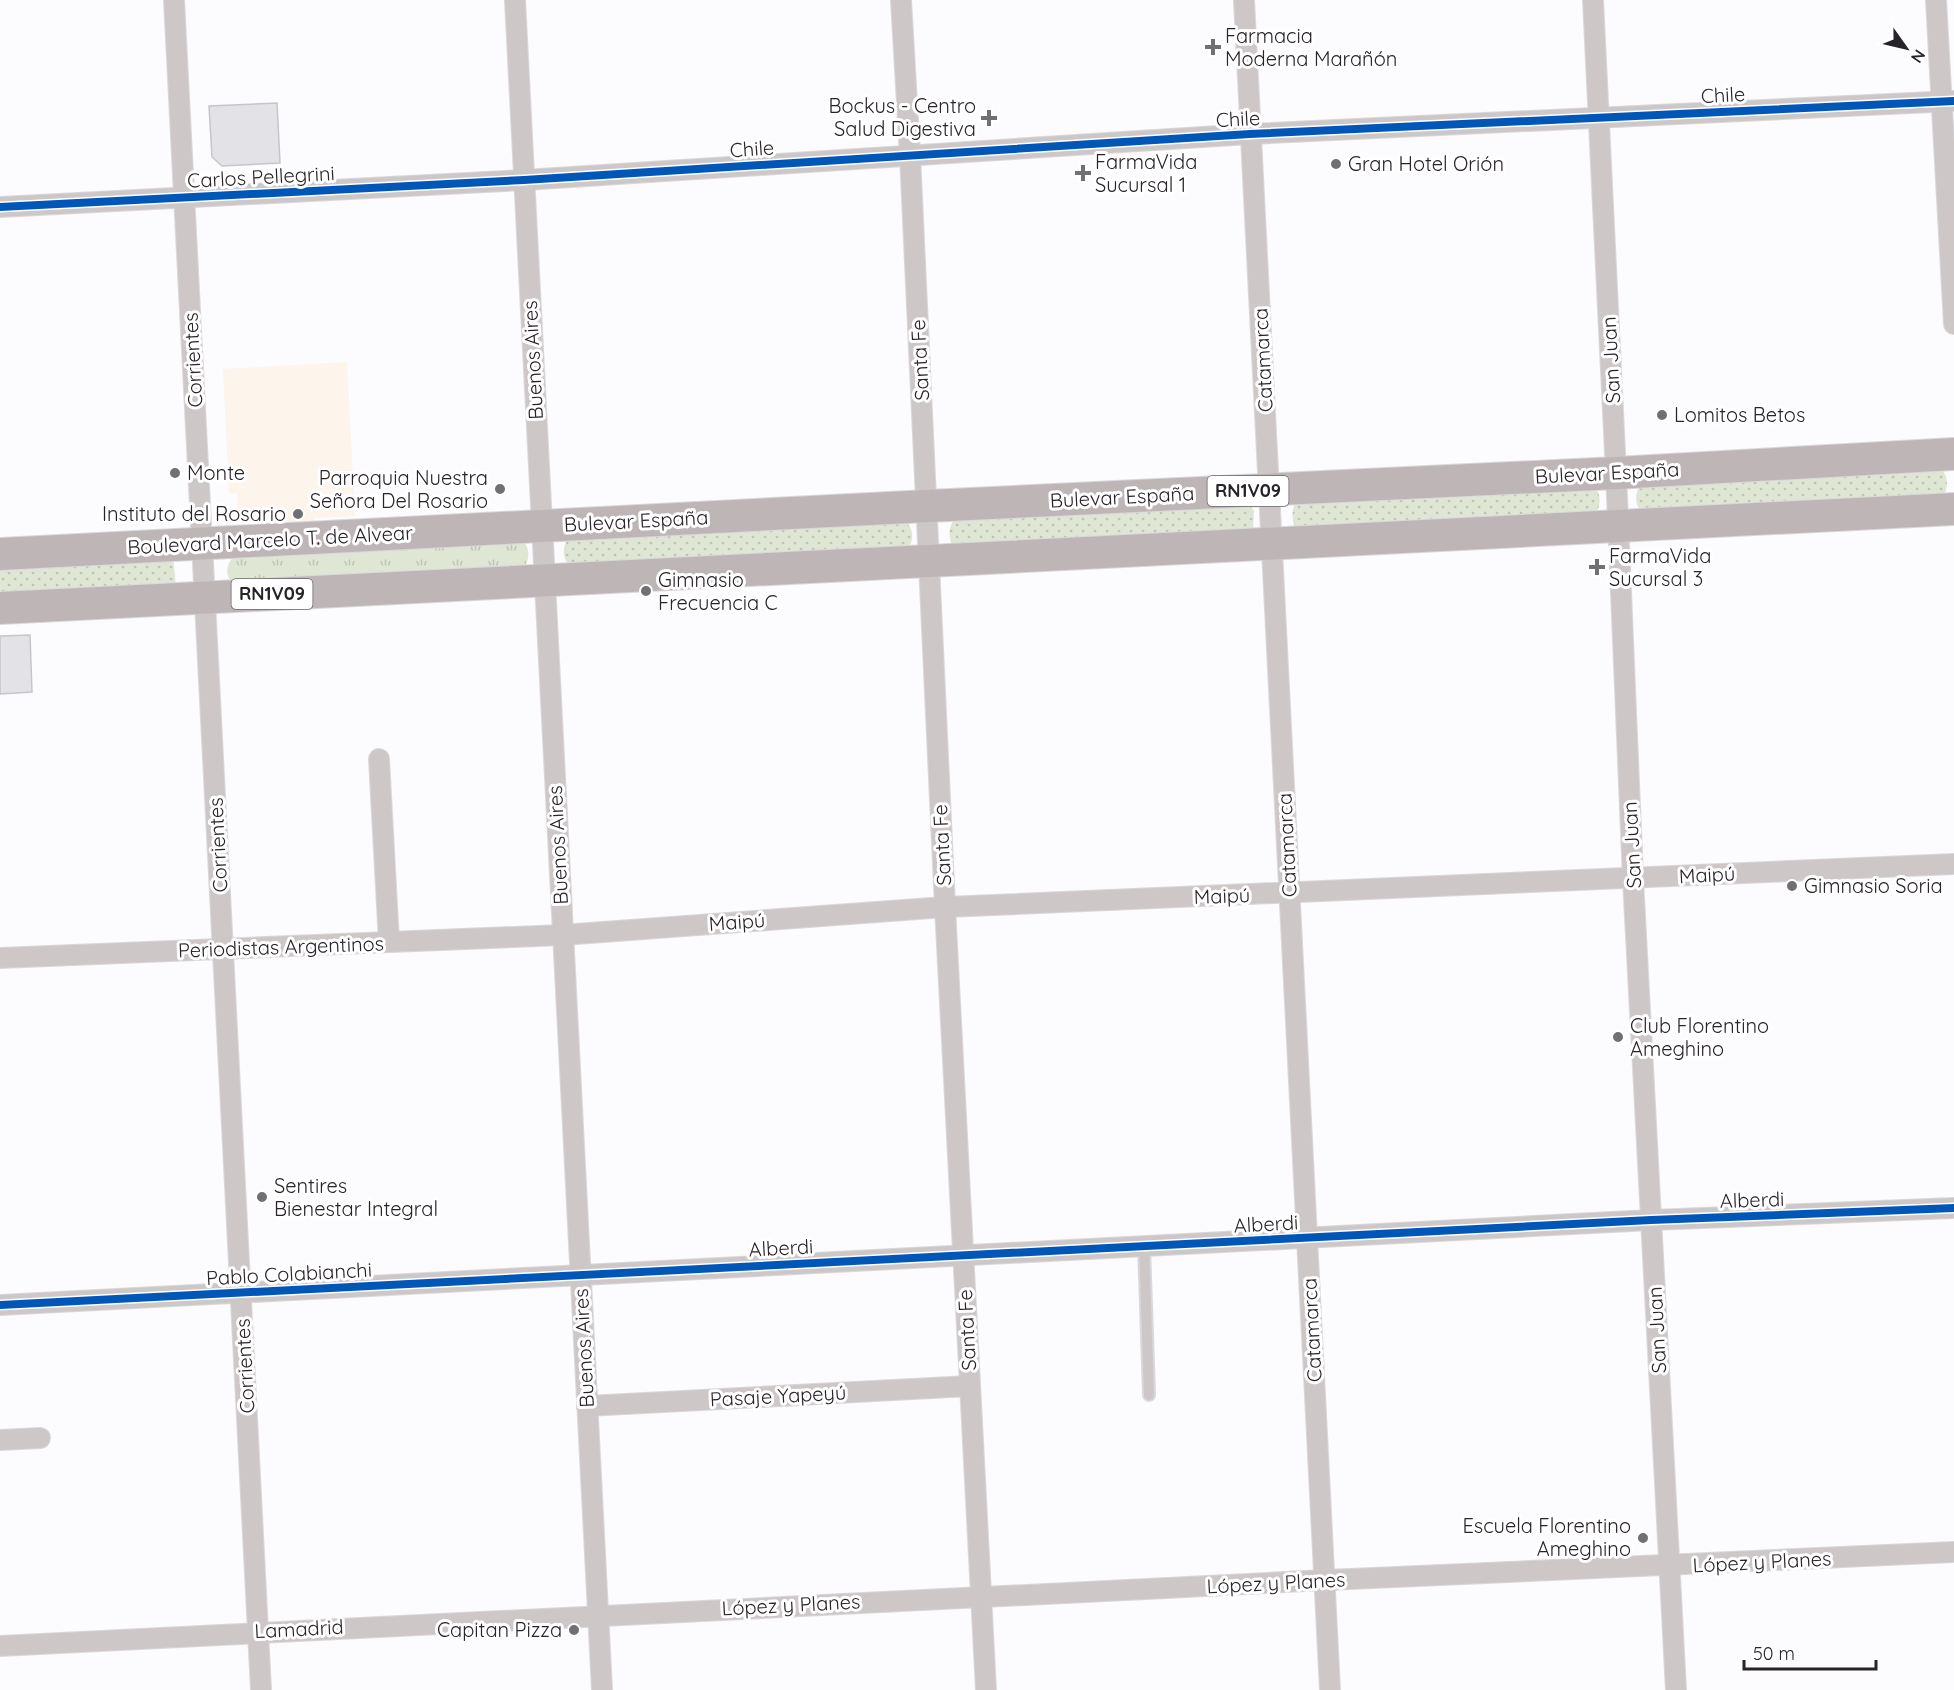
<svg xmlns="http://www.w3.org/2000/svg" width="1954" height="1690" font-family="Quicksand,sans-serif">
<defs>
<pattern id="grass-dots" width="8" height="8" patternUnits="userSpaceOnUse" patternTransform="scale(1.5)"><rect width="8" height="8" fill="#dfe6d3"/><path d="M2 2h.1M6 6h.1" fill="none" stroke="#bfc5b5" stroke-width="1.8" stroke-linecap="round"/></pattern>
<pattern id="park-tufts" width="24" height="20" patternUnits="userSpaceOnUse" patternTransform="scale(1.5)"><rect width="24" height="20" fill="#dfe6d3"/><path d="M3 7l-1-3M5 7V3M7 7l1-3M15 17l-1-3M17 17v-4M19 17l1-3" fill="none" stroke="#bfc5b5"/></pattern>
</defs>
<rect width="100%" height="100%" fill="#fcfbfd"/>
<path fill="#fdf4eb" d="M347 362 355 516 314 518V524L281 525V520L239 522 237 493H229L223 369Z"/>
<g fill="url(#grass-dots)">
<path d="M1941 469C1949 476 1948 489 1943 497L1642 512C1634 505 1635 492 1641 484Z"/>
<path d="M1595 487C1601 494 1601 506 1596 513L1295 527C1291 520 1292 508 1296 502Z"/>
<path d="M1249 504 1254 511 1253 529 954 547C948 539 948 528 954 520Z"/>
<path d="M906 522C914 529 914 542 907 549L570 566C562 559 562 547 568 539Z"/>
<path d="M173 556 176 588 0 597V565Z"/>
</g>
<path fill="url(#park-tufts)" d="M523 541C530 548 530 559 524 567L234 583C224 576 226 564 234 556Z"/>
<g fill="#e3e3e7" stroke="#c6c6ca" stroke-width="1.5">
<path d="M277 103 280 163 222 166 212 157 209 106Z"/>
<path d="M30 635 32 692 0 694V636Z"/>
</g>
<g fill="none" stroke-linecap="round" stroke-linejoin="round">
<g stroke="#dad8db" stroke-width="14">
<path id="lane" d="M1144 1246 1149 1395"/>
</g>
<g stroke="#dad8db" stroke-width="22">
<g id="street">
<path d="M174 0 261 1690"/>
<path d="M515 0 602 1690"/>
<path d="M901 0 910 155 945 907 986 1690"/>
<path d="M1244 0 1330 1690"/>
<path d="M1593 0 1616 473 1633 879 1676 1690"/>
<path d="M1936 0 1954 324"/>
<path d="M0 207 524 180 1250 134 1954 101"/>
<path d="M379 759 389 942"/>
<path d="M0 958 562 935 945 907 1954 864"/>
<path d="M0 1305 1651 1220 1954 1208"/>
<path d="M587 1406 970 1386"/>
<path d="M0 1440 40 1438"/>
<path d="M0 1646C442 1620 884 1599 1325 1580 1535 1572 1745 1563 1954 1552"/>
</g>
</g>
<g stroke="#dad8db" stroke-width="34">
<g id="primary">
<path d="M0 554 928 506 1616 473 1954 454"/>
<path d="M0 608 1954 509"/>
</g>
</g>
<use href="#lane" stroke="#cec7c7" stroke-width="10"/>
<use href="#street" stroke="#cec7c7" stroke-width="20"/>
<use href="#primary" stroke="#beb6b6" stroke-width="32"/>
<g stroke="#fff" stroke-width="11">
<g id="cycleway">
<path d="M0 207 524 180 1250 134 1954 101"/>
<path d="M0 1305 1651 1220 1954 1208"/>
</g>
</g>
<use href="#cycleway" stroke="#0057b8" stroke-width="8"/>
</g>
<g fill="#726f73" stroke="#fff" stroke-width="2">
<path d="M1210 38h6v6h6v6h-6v6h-6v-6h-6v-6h6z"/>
<path d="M986 109h6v6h6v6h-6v6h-6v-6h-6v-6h6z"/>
<circle cx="1336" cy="164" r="6"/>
<path d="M1080 164h6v6h6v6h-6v6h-6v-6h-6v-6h6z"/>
<circle cx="1662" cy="415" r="6"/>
<circle cx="175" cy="473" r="6"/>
<circle cx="500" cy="489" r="6"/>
<circle cx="298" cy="514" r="6"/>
<path d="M1594 558h6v6h6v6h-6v6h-6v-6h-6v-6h6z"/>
<circle cx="646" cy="591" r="6"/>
<circle cx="1792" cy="886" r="6"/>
<circle cx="1618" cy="1037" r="6"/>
<circle cx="262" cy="1197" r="6"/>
<circle cx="1643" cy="1538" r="6"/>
<circle cx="574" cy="1630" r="6"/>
</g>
<g text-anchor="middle" stroke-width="6" stroke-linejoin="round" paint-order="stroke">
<g fill="#fff" stroke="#686569" stroke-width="1.5">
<rect x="1207.5" y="476" width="81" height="30" rx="4.5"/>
<rect x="231.5" y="579" width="81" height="30" rx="4.5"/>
</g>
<g font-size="18" font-weight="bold" fill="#282329">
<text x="1248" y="497">RN1V09</text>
<text x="272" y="600">RN1V09</text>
</g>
<g font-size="20" fill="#282329" stroke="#fff" text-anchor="start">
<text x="1225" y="43">Farmacia<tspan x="1225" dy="23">Moderna Marañón</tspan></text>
<text x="976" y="113" text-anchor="end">Bockus - Centro<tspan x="976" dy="23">Salud Digestiva</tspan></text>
<text x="1095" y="169">FarmaVida<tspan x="1095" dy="23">Sucursal 1</tspan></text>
<text x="1348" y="171">Gran Hotel Orión</text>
<text x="1674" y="422">Lomitos Betos</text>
<text x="187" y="480">Monte</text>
<text x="488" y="485" text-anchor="end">Parroquia Nuestra<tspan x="488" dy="23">Señora Del Rosario</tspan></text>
<text x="286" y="521" text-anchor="end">Instituto del Rosario</text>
<text x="1609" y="563">FarmaVida<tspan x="1609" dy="23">Sucursal 3</tspan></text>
<text x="658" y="587">Gimnasio<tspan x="658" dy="23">Frecuencia C</tspan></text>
<text x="1804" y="893">Gimnasio Soria</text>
<text x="1630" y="1033">Club Florentino<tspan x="1630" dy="23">Ameghino</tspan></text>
<text x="274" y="1193">Sentires<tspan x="274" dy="23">Bienestar Integral</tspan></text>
<text x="1631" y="1533" text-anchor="end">Escuela Florentino<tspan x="1631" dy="23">Ameghino</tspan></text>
<text x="562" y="1637" text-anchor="end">Capitan Pizza</text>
</g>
<g font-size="20" fill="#282329" stroke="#fff">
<text transform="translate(1723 95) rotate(-3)" y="7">Chile</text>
<text transform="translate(1238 119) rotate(-3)" y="7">Chile</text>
<text transform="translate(752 149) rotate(-4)" y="7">Chile</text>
<text transform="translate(261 177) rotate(-3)" y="7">Carlos Pellegrini</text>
<text transform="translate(193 360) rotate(-93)" y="7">Corrientes</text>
<text transform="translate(533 360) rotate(-93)" y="7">Buenos Aires</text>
<text transform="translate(920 360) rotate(-93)" y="7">Santa Fe</text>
<text transform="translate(1263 360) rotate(-93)" y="7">Catamarca</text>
<text transform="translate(1611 360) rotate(-93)" y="7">San Juan</text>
<text transform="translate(1607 473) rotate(-3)" y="7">Bulevar España</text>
<text transform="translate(1122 497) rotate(-3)" y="7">Bulevar España</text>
<text transform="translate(636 521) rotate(-3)" y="7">Bulevar España</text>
<text transform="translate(270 540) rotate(-3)" y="7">Boulevard Marcelo T. de Alvear</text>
<text transform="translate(218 845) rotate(-93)" y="7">Corrientes</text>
<text transform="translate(558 845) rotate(-93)" y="7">Buenos Aires</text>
<text transform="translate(942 845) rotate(-93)" y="7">Santa Fe</text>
<text transform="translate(1287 845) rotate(-93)" y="7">Catamarca</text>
<text transform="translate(1632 845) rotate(-93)" y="7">San Juan</text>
<text transform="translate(1707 875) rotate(-3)" y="7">Maipú</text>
<text transform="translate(1222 896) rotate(-2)" y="7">Maipú</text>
<text transform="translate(737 922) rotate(-4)" y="7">Maipú</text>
<text transform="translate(281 947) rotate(-2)" y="7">Periodistas Argentinos</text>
<text transform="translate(1752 1200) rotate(-2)" y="7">Alberdi</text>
<text transform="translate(1266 1224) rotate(-3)" y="7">Alberdi</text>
<text transform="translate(781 1248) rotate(-3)" y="7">Alberdi</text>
<text transform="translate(289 1274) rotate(-3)" y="7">Pablo Colabianchi</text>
<text transform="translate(967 1330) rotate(-93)" y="7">Santa Fe</text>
<text transform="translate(1312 1330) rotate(-93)" y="7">Catamarca</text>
<text transform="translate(1657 1330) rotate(-93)" y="7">San Juan</text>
<text transform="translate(584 1348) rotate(-93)" y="7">Buenos Aires</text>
<text transform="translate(245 1366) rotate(-93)" y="7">Corrientes</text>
<text transform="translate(778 1396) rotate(-3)" y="7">Pasaje Yapeyú</text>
<text transform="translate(1762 1562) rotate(-3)" y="7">López y Planes</text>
<text transform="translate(1276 1583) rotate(-3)" y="7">López y Planes</text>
<text transform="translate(791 1605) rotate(-3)" y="7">López y Planes</text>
<text transform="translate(299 1629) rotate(-3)" y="7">Lamadrid</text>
</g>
</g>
<g transform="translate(1906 48) rotate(124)" stroke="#ffffff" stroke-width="4.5" paint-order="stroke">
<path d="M0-4.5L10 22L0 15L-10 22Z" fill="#282329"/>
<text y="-9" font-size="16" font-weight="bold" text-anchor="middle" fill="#282329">N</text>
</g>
<path d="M1744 1660v9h132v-9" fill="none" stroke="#282329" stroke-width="3"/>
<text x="1753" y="1660" font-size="18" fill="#282329" stroke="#ffffff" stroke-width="4.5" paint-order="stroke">50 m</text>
</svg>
